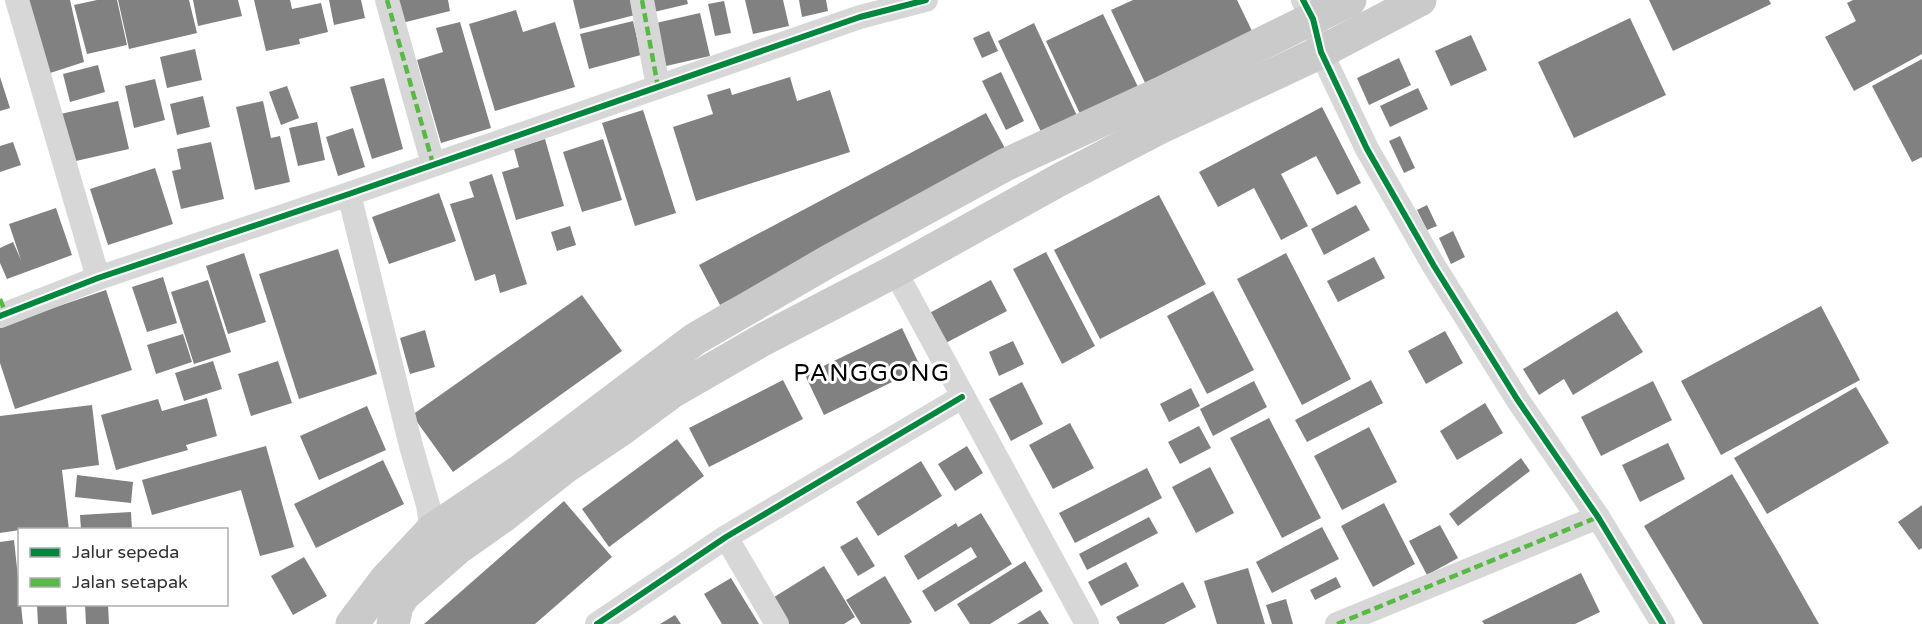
<svg xmlns="http://www.w3.org/2000/svg" width="1922" height="624" font-family="'Varela Round',sans-serif">
<rect width="100%" height="100%" fill="#fff"/>
<g fill="#818181">
<path d="M28 0H70L84 62 44 75Z"/>
<path d="M97 0H117L127 45 87 54 74 5Z"/>
<path d="M118 0H189L197 33 129 49Z"/>
<path d="M193 0H238L242 16 198 26Z"/>
<path d="M254 0H290L292 9 321 3 328 32 299 39 300 44 266 51Z"/>
<path d="M329 0H361L365 18 334 25Z"/>
<path d="M397 0H448L450 11 402 23Z"/>
<path d="M573 0H632L635 15 580 29Z"/>
<path d="M651 0H687L688 4 654 12Z"/>
<path d="M745 0H783L789 26 753 34Z"/>
<path d="M799 0H826L828 11 802 17Z"/>
<path d="M1133 0H1237L1254 35 1146 85 1111 10Z"/>
<path d="M1649 0H1769L1771 4 1673 51Z"/>
<path d="M1853 0H1922V54L1854 91 1825 37 1856 21 1847 3Z"/>
<path d="M724 1 731 33 715 36 708 4Z"/>
<path d="M516 10 523 32 555 22 575 87 495 111 469 24Z"/>
<path d="M700 13 710 56 666 66 656 23Z"/>
<path d="M1103 14 1139 89 1081 116 1046 41Z"/>
<path d="M1630 18 1666 95 1574 138 1538 62Z"/>
<path d="M633 21 641 55 589 69 580 34Z"/>
<path d="M460 22 491 128 441 143 417 60 443 52 436 28Z"/>
<path d="M1034 23 1078 118 1042 134 998 41Z"/>
<path d="M989 31 998 51 982 58 973 38Z"/>
<path d="M1471 35 1487 70 1451 86 1435 51Z"/>
<path d="M195 49 202 80 167 88 160 57Z"/>
<path d="M1399 58 1411 85 1369 105 1357 78Z"/>
<path d="M1922 59V157L1912 162 1872 86Z"/>
<path d="M98 65 105 92 70 102 63 74Z"/>
<path d="M1001 72 1024 121 1006 130 982 81Z"/>
<path d="M0 77 10 108 0 111Z"/>
<path d="M790 77 797 101 830 90 850 152 696 201 673 127 713 114 707 95 730 88 732 95Z"/>
<path d="M384 78 403 149 372 159 350 87Z"/>
<path d="M155 79 165 120 134 128 125 86Z"/>
<path d="M287 86 299 118 281 125 269 92Z"/>
<path d="M1418 88 1428 109 1390 127 1380 106Z"/>
<path d="M203 96 210 127 177 135 170 104Z"/>
<path d="M118 101 129 149 67 163 56 115Z"/>
<path d="M263 101 271 138 280 136 290 182 255 190 236 107Z"/>
<path d="M1322 107 1361 183 1337 195 1316 156 1281 174 1308 226 1281 240 1254 188 1218 207 1199 172Z"/>
<path d="M643 110 676 213 635 226 602 123Z"/>
<path d="M986 113 1007 152 720 305 699 265Z"/>
<path d="M317 122 325 160 298 166 289 128Z"/>
<path d="M353 128 365 167 338 176 326 137Z"/>
<path d="M1400 136 1415 168 1404 173 1389 141Z"/>
<path d="M545 139 564 206 516 220 502 172 519 167 514 149Z"/>
<path d="M603 139 622 200 582 212 563 152Z"/>
<path d="M13 142 21 165 0 172V146Z"/>
<path d="M211 142 224 199 181 209 172 171 181 169 177 149Z"/>
<path d="M155 168 173 224 108 245 90 189Z"/>
<path d="M492 174 527 284 500 293 495 274 475 281 450 204 474 197 469 182Z"/>
<path d="M439 193 456 241 389 264 372 217Z"/>
<path d="M1159 195 1206 284 1100 339 1054 250Z"/>
<path d="M1356 205 1370 230 1324 255 1311 229Z"/>
<path d="M1427 205 1437 226 1427 230 1417 210Z"/>
<path d="M56 208 72 255 7 279 0 263V248L13 242 21 260 9 224Z"/>
<path d="M570 226 576 245 557 251 551 232Z"/>
<path d="M1453 231 1465 257 1451 264 1439 238Z"/>
<path d="M338 249 377 374 299 399 259 274Z"/>
<path d="M1046 252 1095 346 1062 364 1013 269Z"/>
<path d="M244 253 266 322 228 334 206 266Z"/>
<path d="M1286 253 1351 379 1302 405 1237 279Z"/>
<path d="M1374 257 1385 278 1338 302 1327 281Z"/>
<path d="M163 277 177 323 147 332 132 287Z"/>
<path d="M208 280 231 352 194 364 171 292Z"/>
<path d="M991 280 1007 311 938 347 922 317Z"/>
<path d="M106 290 132 370 15 409 0 363V326Z"/>
<path d="M1213 291 1254 370 1207 394 1167 316Z"/>
<path d="M582 295 622 351 453 472 412 415Z"/>
<path d="M1821 306 1860 380 1721 455 1681 381Z"/>
<path d="M1617 311 1643 352 1573 395 1564 379 1539 395 1523 369Z"/>
<path d="M902 328 921 368 824 415 805 375Z"/>
<path d="M425 330 435 367 410 374 400 338Z"/>
<path d="M1445 331 1463 363 1426 384 1408 351Z"/>
<path d="M183 334 192 362 156 374 147 345Z"/>
<path d="M1013 341 1024 364 999 376 989 352Z"/>
<path d="M213 361 222 389 184 401 175 373Z"/>
<path d="M278 361 292 403 251 416 238 374Z"/>
<path d="M783 380 803 419 709 467 689 428Z"/>
<path d="M1371 380 1383 403 1307 442 1295 420Z"/>
<path d="M1254 381 1267 407 1213 436 1200 409Z"/>
<path d="M1653 381 1672 420 1601 456 1581 417Z"/>
<path d="M1022 382 1043 424 1011 441 989 399Z"/>
<path d="M1856 387 1889 443 1767 514 1734 458Z"/>
<path d="M1191 388 1200 406 1169 422 1160 404Z"/>
<path d="M207 398 217 436 186 445 188 450 116 470 101 415 158 399 162 411Z"/>
<path d="M1485 403 1503 433 1457 460 1440 431Z"/>
<path d="M92 405 99 465 62 470 69 530H20L0 533V416Z"/>
<path d="M367 406 386 450 319 480 300 436Z"/>
<path d="M1269 418 1321 518 1282 538 1230 438Z"/>
<path d="M1070 423 1094 468 1053 489 1029 445Z"/>
<path d="M1199 426 1211 448 1180 464 1168 442Z"/>
<path d="M1369 427 1397 482 1342 510 1314 456Z"/>
<path d="M677 439 704 476 609 547 582 509Z"/>
<path d="M1668 443 1685 479 1640 502 1622 465Z"/>
<path d="M266 446 294 547 260 556 241 490 152 515 142 480Z"/>
<path d="M967 446 983 473 955 491 938 464Z"/>
<path d="M1521 458 1530 471 1458 526 1449 514Z"/>
<path d="M383 460 404 504 316 548 294 504Z"/>
<path d="M921 461 942 496 878 536 856 502Z"/>
<path d="M1210 467 1234 513 1196 533 1172 487Z"/>
<path d="M1147 468 1162 498 1075 543 1059 513Z"/>
<path d="M1732 474 1777 550 1819 624H1703L1644 526Z"/>
<path d="M77 475 133 482 131 503 75 497Z"/>
<path d="M564 501 612 557 535 624H424Z"/>
<path d="M1384 503 1415 564 1373 587 1341 526Z"/>
<path d="M1922 505V548L1919 550 1898 522Z"/>
<path d="M131 512 132 530H81L80 515Z"/>
<path d="M981 513 1012 564 935 612 922 591 977 557 971 547 918 580 904 556 956 523 958 527Z"/>
<path d="M1149 517 1158 533 1087 570 1079 554Z"/>
<path d="M1440 525 1458 558 1427 575 1409 541Z"/>
<path d="M1322 527 1339 559 1272 593 1256 562Z"/>
<path d="M857 537 875 566 858 576 840 547Z"/>
<path d="M14 540 23 624H0V542Z"/>
<path d="M304 557 327 596 293 615 271 576Z"/>
<path d="M1025 561 1043 591 990 624H970L957 604Z"/>
<path d="M1126 562 1139 586 1101 606 1088 582Z"/>
<path d="M824 566 855 617 844 624H786L771 599Z"/>
<path d="M1248 568 1265 624H1217L1204 581Z"/>
<path d="M1581 573 1600 612 1575 624H1484L1482 621Z"/>
<path d="M885 576 912 622 909 624H861L846 600Z"/>
<path d="M1336 577 1341 587 1315 600 1310 590Z"/>
<path d="M731 578 759 624H722L704 594Z"/>
<path d="M1183 582 1196 607 1164 624H1120L1116 617Z"/>
<path d="M1286 599 1293 624H1272L1266 605Z"/>
<path d="M66 604 67 624H38L37 605Z"/>
<path d="M85 604H108L109 624H86Z"/>
<path d="M1040 610 1049 624H1017Z"/>
<path d="M675 615 681 624H660Z"/>
</g>
<g fill="none" stroke-linecap="round" stroke-linejoin="round">
<g stroke="#d7d7d7" stroke-width="24">
<path d="M17 0 98 278"/>
<path d="M387 0 433 164"/>
<path d="M642 0 658 87"/>
<path d="M1303 0 1313 19 1321 52 1367 149 1434 266 1517 399 1598 517 1663 624"/>
<path d="M349 194 411 446 428 505 432 530"/>
<path d="M895 271 1087 624"/>
<path d="M0 316 98 278 349 194 860 17 926 0"/>
<path d="M726 537 777 624"/>
<path d="M597 624 726 537 962 397"/>
<path d="M1337 624 1598 517"/>
</g>
<g stroke="#cacaca" stroke-width="33">
<path d="M352 624 386 579 432 530 520 471 695 339 829 261 1005 165 1161 93 1350 0"/>
<path d="M393 624 397 606 404 595 458 548 502 517 564 468 622 429 672 392 764 339 895 271 1059 180 1159 128 1321 52 1420 0"/>
</g>
<g stroke="#58b947" stroke-width="4.5" stroke-dasharray="9 4.5" stroke-linecap="butt">
<path d="M387 0 433 164"/>
<path d="M642 0 658 87"/>
<path d="M0 299 6 314"/>
<path d="M1337 624 1598 517"/>
</g>
<g stroke="#fff" stroke-width="10">
<g id="cycleway">
<path d="M1303 0 1313 19 1321 52 1367 149 1434 266 1517 399 1598 517 1663 624"/>
<path d="M0 316 98 278 349 194 860 17 926 0"/>
<path d="M597 624 726 537 962 397"/>
</g>
</g>
<use href="#cycleway" stroke="#00873e" stroke-width="6"/>
</g>
<g text-anchor="middle" stroke-width="6" stroke-linejoin="round" paint-order="stroke">
<g font-size="24" letter-spacing="1.5" fill="#000" stroke="#fff">
<text x="872" y="381">PANGGONG</text>
</g>
</g>
<rect x="18" y="528" width="210" height="78" fill="#ffffff" stroke="#adadad" stroke-width="1.5"/>
<rect x="30" y="548" width="30" height="9" fill="#00873e" stroke="#adadad" stroke-width="1.5"/>
<text x="72" y="558" font-size="18" fill="#333333">Jalur sepeda</text>
<rect x="30" y="578" width="30" height="9" fill="#58b947" stroke="#adadad" stroke-width="1.5"/>
<text x="72" y="588" font-size="18" fill="#333333">Jalan setapak</text>
</svg>
